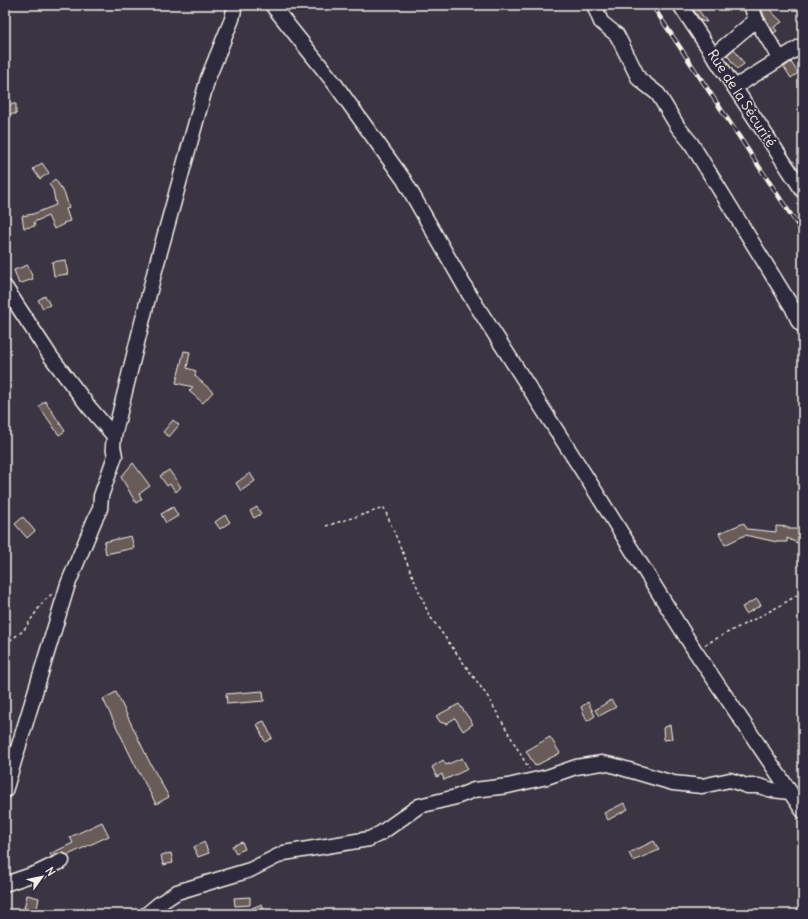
<svg xmlns="http://www.w3.org/2000/svg" width="808" height="919" font-family="Delius,sans-serif">
<rect width="100%" height="100%" fill="#3b3442"/>
<filter id="ink" filterUnits="userSpaceOnUse"><feTurbulence type="fractalNoise" baseFrequency=".025" numOctaves="2"/><feDisplacementMap in="SourceGraphic" scale="8" xChannelSelector="R" yChannelSelector="G"/><feConvolveMatrix kernelMatrix="1 2 1 2 8 2 1 2 1" color-interpolation-filters="sRGB"/></filter>
<g filter="url(#ink)">
<g fill="#695b58" stroke="#f4f1e8">
<path d="M690 5H695L707 22 701 21Z"/>
<path d="M760 5H775L769 9 782 22 774 27 777 31 774 33 764 16Z"/>
<path d="M734 49 744 64 737 69 727 55Z"/>
<path d="M791 62 798 73 791 78 784 67Z"/>
<path d="M6 104H16V114H7Z"/>
<path d="M42 163 49 173 40 179 33 169Z"/>
<path d="M55 179 65 194 69 208 66 209 70 221 63 223 64 224 54 229 48 216 34 222 35 226 24 228 22 216 33 214 56 205 53 190 49 184Z"/>
<path d="M65 260 68 274 54 276 52 262Z"/>
<path d="M28 265 33 279 19 284 14 270Z"/>
<path d="M45 296 50 305 43 308 38 300Z"/>
<path d="M184 351 190 352 187 368 196 371 195 376 213 392 203 403 189 391 193 387 176 383Z"/>
<path d="M45 401 65 431 59 435 39 406Z"/>
<path d="M173 420 179 425 169 437 163 432Z"/>
<path d="M133 463 150 486 139 494 142 499 136 503 121 477Z"/>
<path d="M169 470 181 487 176 492 170 484 167 486 160 476Z"/>
<path d="M250 473 255 481 241 491 236 483Z"/>
<path d="M173 507 178 516 166 523 161 514Z"/>
<path d="M257 507 261 514 254 518 250 511Z"/>
<path d="M225 515 230 522 220 529 215 522Z"/>
<path d="M23 517 35 531 27 538 15 524Z"/>
<path d="M744 523 747 529 776 532V526L789 527 788 529H800L797 543 787 538V542H777L745 535 725 545 719 533Z"/>
<path d="M131 536 134 548 106 554 104 542Z"/>
<path d="M757 599 761 605 746 614 742 607Z"/>
<path d="M263 691 264 701 227 704 226 694Z"/>
<path d="M116 692 149 761 169 797 156 804 135 765 103 699Z"/>
<path d="M611 700 616 707 599 716 595 710Z"/>
<path d="M588 702 595 716 587 721 581 707Z"/>
<path d="M459 704 473 724 463 731 455 718 446 724 440 722 436 716Z"/>
<path d="M264 721 272 738 265 742 257 724Z"/>
<path d="M670 725 672 739 664 740 663 728Z"/>
<path d="M550 737 560 753 535 766 526 751Z"/>
<path d="M462 758 468 769 444 780 442 774 437 777 432 767 443 760 446 765Z"/>
<path d="M624 803 628 809 608 820 604 813Z"/>
<path d="M102 822 109 836 68 855 62 853 52 857 50 854 73 843 70 837Z"/>
<path d="M654 841 659 850 633 861 629 853Z"/>
<path d="M204 842 209 853 198 857 194 847Z"/>
<path d="M242 842 245 849 236 853 232 846Z"/>
<path d="M171 853 173 863 163 865 161 855Z"/>
<path d="M27 895 39 898 36 914 23 913Z"/>
<path d="M250 897V905L235 906 234 898Z"/>
<path d="M262 904 265 914H254L252 908Z"/>
</g>
<g fill="none" stroke-linecap="round" stroke-linejoin="round">
<g stroke="#f4f1e8" stroke-width="17">
<g id="minor">
<path d="M272 5 335 84 404 180 469 294 592 486 695 651 803 811"/>
<path d="M594 5 601 22 617 35 639 79 658 94 678 127 691 143 792 307 799 322 803 326"/>
<path d="M680 5 803 191"/>
<path d="M751 5 756 20"/>
<path d="M714 55 756 20 780 59 803 45"/>
<path d="M735 87 780 59"/>
<path d="M5 287 51 357 89 407 114 436"/>
<path d="M5 791 68 584 95 519 100 509 101 496 115 456 113 446 114 436 155 270 208 78 232 19 235 5"/>
<path d="M5 884 37 873 62 861"/>
<path d="M147 914 159 904 177 892 250 870 284 853 369 839 381 833 419 806 456 797 474 790 508 786 547 777 576 767 602 763 612 765 673 783 702 786 730 780 747 786H759L772 790 790 792"/>
</g>
</g>
<g stroke="#f4f1e8" stroke-width="1.5" stroke-dasharray="3 3" stroke-linecap="butt">
<path d="M326 526 384 508 429 615 488 697 529 769"/>
<path d="M5 644 23 631 43 602 53 593"/>
<path d="M705 645C737 626 772 613 803 591"/>
</g>
<use href="#minor" stroke="#2f2a3d" stroke-width="14"/>
<g stroke="#f4f1e8" stroke-width="4.5">
<path id="rail" d="M652 5 803 233"/>
</g>
<use href="#rail" stroke="#2f2a3d" stroke-width="3" stroke-dasharray="9" stroke-linecap="butt"/>
</g>
</g>
<g text-anchor="middle" stroke-width="3" stroke-linejoin="round" paint-order="stroke">
<g font-size="14" fill="#f4f1e8" stroke="#2f2a3d">
<text transform="translate(742 98) rotate(57)" y="5">Rue de la Sécurité</text>
</g>
</g>
<rect width="808" height="919" fill="none" stroke="#2f2a3d" stroke-width="20"/>
<rect x="10" y="10" width="788" height="899" fill="none" stroke="#f4f1e8" stroke-width="1.5" filter="url(#ink)"/>
<g transform="translate(42 877) rotate(57)" stroke="#2f2a3d" stroke-width="3" paint-order="stroke">
<path d="M0-3L7 15L0 10L-7 15Z" fill="#f4f1e8"/>
<text y="-6" font-size="11" font-weight="bold" text-anchor="middle" fill="#f4f1e8">N</text>
</g>
</svg>
